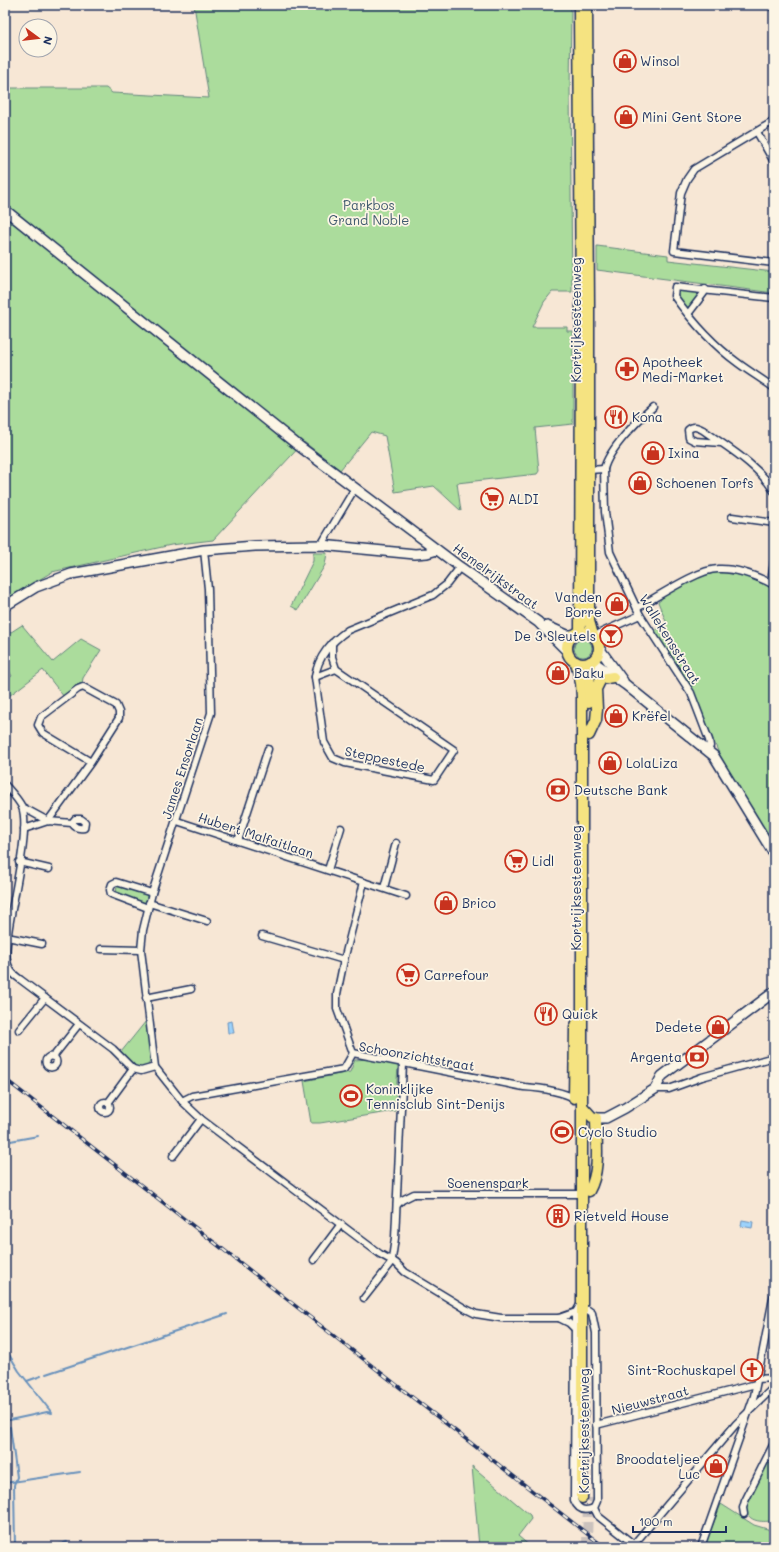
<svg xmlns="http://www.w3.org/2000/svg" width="779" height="1552" font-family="Mali,sans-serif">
<rect width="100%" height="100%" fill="#f7e7d5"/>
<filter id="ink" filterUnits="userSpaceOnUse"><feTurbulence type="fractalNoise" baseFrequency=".025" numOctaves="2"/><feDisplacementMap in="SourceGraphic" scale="8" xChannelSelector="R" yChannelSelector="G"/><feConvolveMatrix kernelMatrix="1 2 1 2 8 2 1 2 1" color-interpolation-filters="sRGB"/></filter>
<g filter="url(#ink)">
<g fill="#abdc9c" stroke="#63867d">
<path d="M194 5H571L570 91 572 292H552L544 302 532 327H567V331H573V424L535 428 539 471 537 474 457 483 461 511 434 486 395 492 385 436 371 432 340 470 304 442 213 540 171 545 52 572 5 600V88H106L112 93 209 98Z"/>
<path d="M597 246 668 255V260L774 272V293L597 270Z"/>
<path d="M679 290 700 292 689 308 686 307 677 294Z"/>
<path d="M313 553H327L325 565 298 610 291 606 313 561Z"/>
<path d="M718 572 743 575 774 586V838H770L720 756 694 694 654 631 667 624 658 602 661 600 660 597 697 577Z"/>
<path d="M22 625 53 662 81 639 101 650 83 678 82 684 64 697 43 670 5 699V681L12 676 5 664 8 660 5 655V636Z"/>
<circle cx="583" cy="648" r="9"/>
<path d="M120 884 149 895 147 902 145 903 116 894 117 886Z"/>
<path d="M146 1021 151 1058 148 1066C136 1071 129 1060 121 1052Z"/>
<path d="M368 1059 398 1065 395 1111 320 1123H311L304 1081 350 1072 355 1060Z"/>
<path d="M768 1462 774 1468V1518L772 1521C760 1522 750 1522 745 1510Z"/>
<path d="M472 1466 530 1515 531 1519 518 1536 531 1547H479Z"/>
<path d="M721 1504 754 1525 774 1531V1547H704Z"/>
</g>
<g fill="#9cd2fb" stroke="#6891bc">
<path d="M232 1021 234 1033H228L227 1022Z"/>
<path d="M742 1220 753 1222 752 1228 741 1226Z"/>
</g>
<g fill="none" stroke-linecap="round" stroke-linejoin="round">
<g stroke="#6891bc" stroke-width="2">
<path d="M5 1142 38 1136"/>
<path d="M5 1348 19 1371 52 1413 47 1412 5 1421"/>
<path d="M46 1374 227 1314"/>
<path d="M27 1381 41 1376"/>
<path d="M10 1427 17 1477 14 1485 15 1547"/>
<path d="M5 1483 80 1472"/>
<path d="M53 1547 67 1542"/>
</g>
<path stroke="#cbc2bd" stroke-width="10" stroke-dasharray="10 5" stroke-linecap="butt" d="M587 1547 588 1498"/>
<g stroke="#1b2f5e" stroke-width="9">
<g id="street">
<path d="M771 5 774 9"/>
<path d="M774 121 694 169 687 179 681 193 674 251 774 263"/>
<path d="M757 132 774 162"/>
<path d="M774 298 675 287 674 296C692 321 713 345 738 363 750 372 762 379 774 388"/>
<path d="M688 314 704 293 705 289"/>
<path d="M653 407C637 421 609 449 604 469L605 512 610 552 640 615 691 693 709 740 710 746 708 751"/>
<path d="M721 443 695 441 689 438 688 430C693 425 697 427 703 430 728 448 757 464 774 491"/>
<path d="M589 470 604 469"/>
<path d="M732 517 774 523"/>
<path d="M321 545 355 488"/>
<path d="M204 550 208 589 211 713 152 893 143 930 141 950 155 1067 182 1101 201 1119 380 1254 396 1263 405 1272 466 1309 476 1314 501 1318H559L576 1312 580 1305"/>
<path d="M771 583 774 562"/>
<path d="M637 608C656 598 698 569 718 569 737 568 757 576 774 585"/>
<path d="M595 637 600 633 640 615"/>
<path d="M336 669 315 677C318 656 331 642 348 630L433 595 447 584 460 567"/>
<path d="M315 677 324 742 333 758 345 763 434 780 454 750 336 669 332 657V643"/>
<path d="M5 785C11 792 18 799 22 807 31 829 11 906 8 934 7 945 4 959 10 969 12 974 17 977 21 980L113 1049 133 1069 141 1071 155 1067"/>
<path d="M22 807 48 821"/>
<path d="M48 821 91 762 119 718V712L116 705 83 687 78 689 41 717 38 725 43 733 91 762"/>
<path d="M177 821 406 896"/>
<path d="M24 829 48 821 72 823 75 819H81L85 822 84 828C79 829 75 828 72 823"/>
<path d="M238 841 268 749"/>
<path d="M19 862 49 869"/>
<path d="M328 870 341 828"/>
<path d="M384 888 396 843"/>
<path d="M149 903 207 921"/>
<path d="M148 908 111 894 110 890 112 884 116 882 152 893"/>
<path d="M262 936 344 960"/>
<path d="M7 937 42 944"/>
<path d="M101 949 141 950"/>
<path d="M146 998 191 989"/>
<path d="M19 1030 45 998"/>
<path d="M353 1053 337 1009V994L344 960 364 882"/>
<circle cx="51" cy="1062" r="5.5"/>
<path d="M53 1057 79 1024"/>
<path d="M655 1089H669L702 1077 774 1057"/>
<path d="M182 1101 192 1096 344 1069 353 1053 524 1087C540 1088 561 1091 576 1099"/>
<circle cx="105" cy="1107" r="5"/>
<path d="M108 1103 133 1069"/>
<path d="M173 1156 201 1119"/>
<path d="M397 1205 402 1200 414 1194H582"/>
<path d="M392 1259 395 1238 403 1064"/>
<path d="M314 1260 341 1224"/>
<path d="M364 1298 393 1261"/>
<path d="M588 1310 592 1313 596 1333 597 1501 594 1508"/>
<path d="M575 1313 574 1500C578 1510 584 1512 594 1508"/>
<path d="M559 1318 569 1323 574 1328"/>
<path d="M757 1379 774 1378"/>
<path d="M596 1425 756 1384"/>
<path d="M594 1508 598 1516 637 1547"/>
<path d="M744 1514 743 1508 745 1501 774 1443"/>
<path d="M634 1544 736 1424 774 1387"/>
<path d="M701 1547 754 1396 774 1293"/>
</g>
</g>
<g stroke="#1b2f5e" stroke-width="12">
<g id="secondary">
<path d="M5 210 299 446 460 567 538 622 567 651"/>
<path d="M5 606 36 587 71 574 204 550 255 546 321 545 415 554 427 553 437 550"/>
<path d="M547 626 567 635H574"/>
<path d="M599 648 623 681"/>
<path d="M592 661 626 685 714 756 774 854"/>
<path d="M596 1118H606L625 1108 655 1089 662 1076 774 992"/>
</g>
</g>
<g stroke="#1b2f5e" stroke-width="13">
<g id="primary">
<path d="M579 5 581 313 580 633"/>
<path d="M587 5 589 308V621L593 635"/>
<circle cx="583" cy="648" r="16"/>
<path d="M576 662 581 683 582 698V1498"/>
<path d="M589 702 590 662"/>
<path d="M589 735 596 720 597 709 596 689 601 679 613 677"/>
<path d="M574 1098 575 1028 581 1013"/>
<path d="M583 1107 592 1117 596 1118C596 1141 601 1170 589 1191"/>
</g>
</g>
<use href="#street" stroke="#fcf5e5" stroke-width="6"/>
<use href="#secondary" stroke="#fcf5e5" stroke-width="9"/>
<use href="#primary" stroke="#f5e381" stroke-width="10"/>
<g stroke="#1b2f5e" stroke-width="3.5">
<path id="rail" d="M5 1079 604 1547"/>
</g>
<use href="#rail" stroke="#fcf5e5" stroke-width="2" stroke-dasharray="6" stroke-linecap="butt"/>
</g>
</g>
<defs>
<g id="shop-ring" transform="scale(1.15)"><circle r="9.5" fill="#fcf5e5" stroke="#c8321e" stroke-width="1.5"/><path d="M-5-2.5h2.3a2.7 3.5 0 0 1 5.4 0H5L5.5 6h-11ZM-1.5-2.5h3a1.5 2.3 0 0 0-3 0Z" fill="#c8321e"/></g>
<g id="pharmacy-ring" transform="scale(1.15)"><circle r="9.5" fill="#fcf5e5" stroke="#c8321e" stroke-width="1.5"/><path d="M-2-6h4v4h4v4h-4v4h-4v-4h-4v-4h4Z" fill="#c8321e"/></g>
<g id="restaurant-ring" transform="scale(1.15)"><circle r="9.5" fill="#fcf5e5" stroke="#c8321e" stroke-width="1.5"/><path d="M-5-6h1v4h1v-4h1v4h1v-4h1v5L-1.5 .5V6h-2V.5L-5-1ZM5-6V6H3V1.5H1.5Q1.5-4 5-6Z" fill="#c8321e"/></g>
<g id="supermarket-ring" transform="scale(1.15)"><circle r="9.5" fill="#fcf5e5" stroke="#c8321e" stroke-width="1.5"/><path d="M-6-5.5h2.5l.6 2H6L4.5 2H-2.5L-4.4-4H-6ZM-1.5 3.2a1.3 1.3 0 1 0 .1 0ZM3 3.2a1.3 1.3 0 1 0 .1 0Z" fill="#c8321e"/></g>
<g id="bar-ring" transform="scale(1.15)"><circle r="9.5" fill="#fcf5e5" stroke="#c8321e" stroke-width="1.5"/><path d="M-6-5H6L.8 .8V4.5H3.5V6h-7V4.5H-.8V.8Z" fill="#c8321e"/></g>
<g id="bank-ring" transform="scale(1.15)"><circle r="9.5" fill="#fcf5e5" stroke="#c8321e" stroke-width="1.5"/><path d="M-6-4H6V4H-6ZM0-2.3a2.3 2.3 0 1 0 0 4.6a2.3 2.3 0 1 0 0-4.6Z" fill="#c8321e"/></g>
<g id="stadium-ring" transform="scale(1.15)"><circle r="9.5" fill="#fcf5e5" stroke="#c8321e" stroke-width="1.5"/><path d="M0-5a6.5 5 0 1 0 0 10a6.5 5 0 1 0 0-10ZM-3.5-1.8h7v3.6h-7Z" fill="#c8321e"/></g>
<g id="building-ring" transform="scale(1.15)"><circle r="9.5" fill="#fcf5e5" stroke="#c8321e" stroke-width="1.5"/><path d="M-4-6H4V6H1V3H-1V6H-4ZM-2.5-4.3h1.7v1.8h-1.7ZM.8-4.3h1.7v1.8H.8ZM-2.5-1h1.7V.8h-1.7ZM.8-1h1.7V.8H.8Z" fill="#c8321e"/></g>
<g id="church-ring" transform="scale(1.15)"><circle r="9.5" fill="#fcf5e5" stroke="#c8321e" stroke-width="1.5"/><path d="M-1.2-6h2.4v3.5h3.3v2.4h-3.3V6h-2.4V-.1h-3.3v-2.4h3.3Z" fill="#c8321e"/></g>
</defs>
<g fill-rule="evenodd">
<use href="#shop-ring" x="625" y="61"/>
<use href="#shop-ring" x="626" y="117"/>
<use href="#pharmacy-ring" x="627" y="369"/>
<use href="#restaurant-ring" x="616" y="417"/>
<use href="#shop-ring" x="653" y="453"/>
<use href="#shop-ring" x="640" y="483"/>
<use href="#supermarket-ring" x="492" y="499"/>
<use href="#shop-ring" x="617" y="604"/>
<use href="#bar-ring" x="611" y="636"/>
<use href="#shop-ring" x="558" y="673"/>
<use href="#shop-ring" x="616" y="716"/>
<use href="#shop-ring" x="610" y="763"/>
<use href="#bank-ring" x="558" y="790"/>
<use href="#supermarket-ring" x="516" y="861"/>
<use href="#shop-ring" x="446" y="903"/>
<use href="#supermarket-ring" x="408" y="975"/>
<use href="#restaurant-ring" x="546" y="1014"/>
<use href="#shop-ring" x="718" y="1027"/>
<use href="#bank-ring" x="697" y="1057"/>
<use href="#stadium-ring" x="351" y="1096"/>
<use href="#stadium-ring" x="562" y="1132"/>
<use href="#building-ring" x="558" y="1216"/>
<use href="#church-ring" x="752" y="1370"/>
<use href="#shop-ring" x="716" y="1466"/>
</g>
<g text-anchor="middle" stroke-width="3.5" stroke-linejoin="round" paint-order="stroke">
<g font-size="13" fill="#1b2f5e" stroke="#fcf5e5" text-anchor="start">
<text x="640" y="66">Winsol</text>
<text x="642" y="122">Mini Gent Store</text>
<text x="642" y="367">Apotheek<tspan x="642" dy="15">Medi-Market</tspan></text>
<text x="632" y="422">Kona</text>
<text x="668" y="458">Ixina</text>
<text x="656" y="488">Schoenen Torfs</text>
<text x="508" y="504">ALDI</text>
<text x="602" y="602" text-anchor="end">Vanden<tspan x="602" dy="15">Borre</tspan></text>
<text x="596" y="641" text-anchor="end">De 3 Sleutels</text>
<text x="574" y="678">Baku</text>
<text x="632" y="721">Krëfel</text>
<text x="626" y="768">LolaLiza</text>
<text x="574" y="795">Deutsche Bank</text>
<text x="532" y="866">Lidl</text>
<text x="462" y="908">Brico</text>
<text x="424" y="980">Carrefour</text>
<text x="562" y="1019">Quick</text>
<text x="702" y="1032" text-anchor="end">Dedete</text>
<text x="682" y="1062" text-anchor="end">Argenta</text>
<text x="366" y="1094">Koninklijke<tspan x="366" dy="15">Tennisclub Sint-Denijs</tspan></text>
<text x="578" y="1137">Cyclo Studio</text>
<text x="574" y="1221">Rietveld House</text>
<text x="736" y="1375" text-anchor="end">Sint-Rochuskapel</text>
<text x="700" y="1464" text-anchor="end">Broodateljee<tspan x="700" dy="15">Luc</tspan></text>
</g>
<g font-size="13" fill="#3f5a6e" stroke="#fcf5e5">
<text x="369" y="210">Parkbos<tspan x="369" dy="15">Grand Noble</tspan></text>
</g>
<g font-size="13" fill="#1b2f5e" stroke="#fcf5e5">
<text transform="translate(576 320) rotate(-90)" y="5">Kortrijksesteenweg</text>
<text transform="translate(496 576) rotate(36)" y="5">Hemelrijkstraat</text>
<text transform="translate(670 639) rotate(58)" y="5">Wallekensstraat</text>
<text transform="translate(385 759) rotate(12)" y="5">Steppestede</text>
<text transform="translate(182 768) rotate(-72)" y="5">James Ensorlaan</text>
<text transform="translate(256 835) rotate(18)" y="5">Hubert Malfaitlaan</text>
<text transform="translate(576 888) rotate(-90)" y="5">Kortrijksesteenweg</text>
<text transform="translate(417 1056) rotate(10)" y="5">Schoonzichtstraat</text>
<text x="488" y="1188">Soenenspark</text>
<text transform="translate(650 1400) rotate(-15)" y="5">Nieuwstraat</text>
<text transform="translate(584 1431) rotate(-90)" y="5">Kortrijksesteenweg</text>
</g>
</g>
<rect width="779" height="1552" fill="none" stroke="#fcf5e5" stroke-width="20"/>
<rect x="10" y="10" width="759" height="1532" fill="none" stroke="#1b2f5e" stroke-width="1.5" filter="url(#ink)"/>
<g transform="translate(38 38) rotate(105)"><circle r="19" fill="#fcf5e5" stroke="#a2a6af"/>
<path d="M0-3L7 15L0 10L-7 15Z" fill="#c8321e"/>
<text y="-6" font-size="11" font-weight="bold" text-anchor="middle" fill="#1b2f5e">N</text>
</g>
<path d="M633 1526v6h93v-6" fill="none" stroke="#1b2f5e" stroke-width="2"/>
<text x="639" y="1526" font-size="12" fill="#1b2f5e" stroke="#fcf5e5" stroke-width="3" paint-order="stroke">100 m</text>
</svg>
